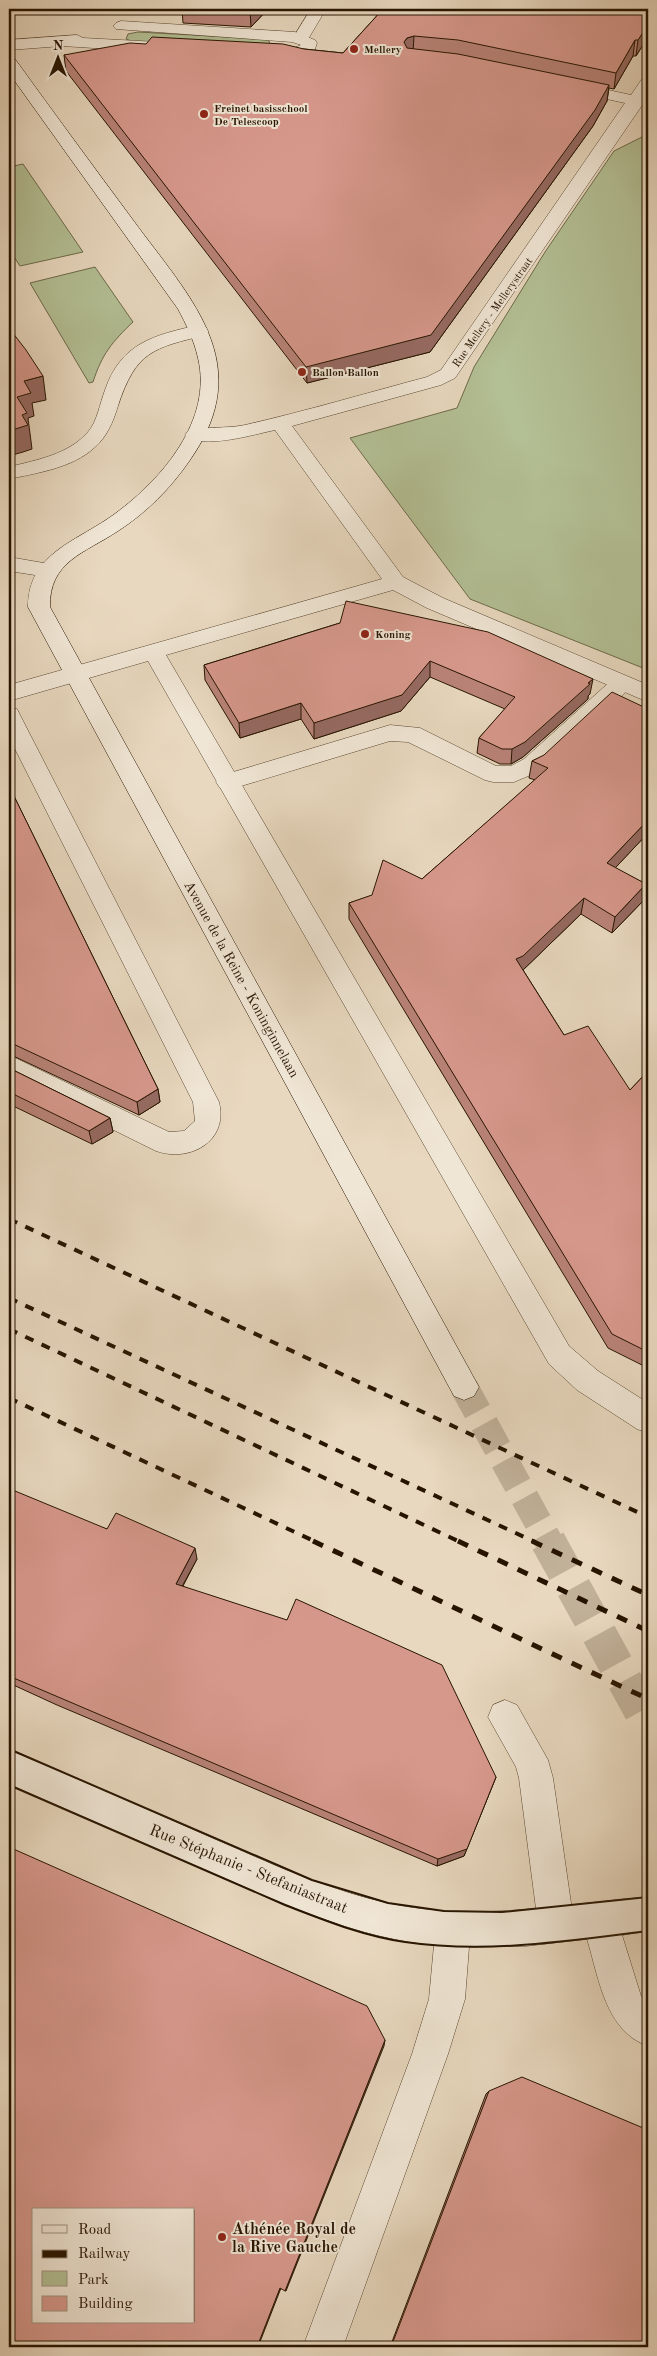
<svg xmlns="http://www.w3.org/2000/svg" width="657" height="2356" font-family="'Old Standard TT',serif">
<rect width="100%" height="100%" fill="#e8d8bf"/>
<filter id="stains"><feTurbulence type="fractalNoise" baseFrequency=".004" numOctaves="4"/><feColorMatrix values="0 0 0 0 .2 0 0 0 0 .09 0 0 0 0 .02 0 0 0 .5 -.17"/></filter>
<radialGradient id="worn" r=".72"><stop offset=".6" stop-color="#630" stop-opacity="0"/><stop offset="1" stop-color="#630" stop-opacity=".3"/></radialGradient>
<g fill="#b3bf94" stroke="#6d6a4a">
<path d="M138 32 264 39 269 41 270 44 134 42 126 39 128 34Z"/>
<path d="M648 127V670L470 599 350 438 457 408 474 367 545 252 614 151 642 137Z"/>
<path d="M23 164 83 252 20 266 9 249V167Z"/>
<path d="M95 267 133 322C112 342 102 354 93 382L89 383 30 283Z"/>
</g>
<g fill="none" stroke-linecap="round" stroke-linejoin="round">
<path stroke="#c1b199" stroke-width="28" stroke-dasharray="28 14" stroke-linecap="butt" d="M464 1387 549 1542"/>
<path stroke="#c1b199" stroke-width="35" stroke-dasharray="35 18" stroke-linecap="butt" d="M548 1541 648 1723"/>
<g stroke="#574530" stroke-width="1">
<g id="service">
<path d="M311 9H326L307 41H295L293 38Z"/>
<path d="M199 325 206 327 208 331 206 335C153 348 136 351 118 406 113 422 107 437 94 448 72 468 37 473 9 479V467C36 460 68 455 88 432 97 422 100 403 105 390 121 343 154 335 199 325Z"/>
<path d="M622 675 630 678 633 683 630 688 540 771 514 782H493L485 780 408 742 390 741 228 790 220 788 216 782 220 776 390 725 420 728 496 766H511L524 759 614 678Z"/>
<path d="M505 1700 517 1705 548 1760 553 1778 574 1924 568 1936 556 1942 544 1936 538 1924 519 1778 516 1767 488 1717 493 1705Z"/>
</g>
</g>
<g stroke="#574530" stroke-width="1">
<g id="minor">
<path d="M121 21 295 32 315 40 317 43 314 52C297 58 283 61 265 56L263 53 265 50 292 49 301 45 292 42 116 29 113 26 116 23Z"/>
<path d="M77 35 83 38 158 42 164 44 166 47 164 50 158 52 62 46 9 50V40Z"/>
<path d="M648 77V93L645 101 455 378 441 385 292 426 403 577 443 598 648 685V702L427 608 393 590 166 655 569 1346 598 1371 648 1403V1433L637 1429 577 1390 549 1364 148 661 9 701V685L382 579 275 430C248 436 215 446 188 439L185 435 188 431C207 426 226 429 245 425 306 411 367 393 427 377L441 370 625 103 566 90 564 87 566 84 572 82 631 95 642 79Z"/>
<path d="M9 557 55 565 59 570 55 575 48 577 9 571Z"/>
<path d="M9 707 17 709 20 715 219 1102C229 1141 190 1163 156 1151L9 1078V1055L169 1132 184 1131 195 1121 193 1102 9 737Z"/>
<path d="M9 1750C78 1779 146 1809 214 1839 281 1868 349 1900 422 1909 499 1918 573 1903 648 1897V1931L622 1935 641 1996 648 2003V2046C605 2031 599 1978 587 1939L526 1946 469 1947 465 1999 448 2054 343 2347H303L412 2054 429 1999 434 1945C356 1938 282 1903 211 1872 143 1843 76 1813 9 1784Z"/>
</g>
</g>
<g stroke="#271400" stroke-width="1">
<path id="secondary" d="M9 57 15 59C54 113 93 166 133 220 190 298 258 363 190 460 171 488 146 513 118 531 85 553 49 561 50 607L474 1378 479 1387 474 1396 464 1400 454 1396 28 607C28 552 79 541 116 513 162 479 213 420 198 358 194 340 186 324 178 309L9 73Z"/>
</g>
<use href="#service" fill="#f0e6d5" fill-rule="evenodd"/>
<use href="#minor" fill="#f0e6d5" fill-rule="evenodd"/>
<use href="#secondary" fill="#f0e6d5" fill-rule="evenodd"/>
<g stroke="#271400" stroke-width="2">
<path d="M9 1749 312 1880 388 1903 444 1911 502 1912 648 1897"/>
<path d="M9 1785 285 1905C324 1920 363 1936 405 1942 486 1954 568 1941 648 1931"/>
</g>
<g stroke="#271400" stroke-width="4" stroke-dasharray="9 9" stroke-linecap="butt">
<path d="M9 1219 648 1517"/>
<path d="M9 1298 535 1542"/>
<path d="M9 1329 460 1542"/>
<path d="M9 1398 316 1542"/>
</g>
<g stroke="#271400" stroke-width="5" stroke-dasharray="11 11" stroke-linecap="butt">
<path d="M313 1541 648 1699"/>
<path d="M458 1541 648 1631"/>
<path d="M532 1541 648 1595"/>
</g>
</g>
<g fill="#b98378" stroke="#271400">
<path d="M182 9H268L251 27 183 23Z"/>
<path d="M383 9H648V37L636 56H633L614 89 609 88 607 101 593 126 430 352 307 383 66 71 64 55 304 49 343 53Z"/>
<path d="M340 623 590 694 588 696V699L523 757 511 764H500L477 753 479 738 505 709 430 677 401 711 314 739 301 719 240 738 205 680 204 665Z"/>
<path d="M648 709V833L615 868 646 884 643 901 612 933 581 914 523 970 564 1035 630 1090 648 1071V1368L608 1348 349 919V903L422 879 535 780 529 778 532 761Z"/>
<path d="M9 786 158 1089 160 1102 139 1115 9 1054Z"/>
<path d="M9 1068 110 1118 113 1132 92 1144 9 1104Z"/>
<path d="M9 1502 107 1529 197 1559 183 1586 496 1777 464 1856 437 1866 57 1705 9 1683Z"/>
<path d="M489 2091 648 2347H390L486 2094Z"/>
</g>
<g fill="#966a62" stroke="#271400">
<path d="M250 9H268L251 27Z"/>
<path d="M648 25V37L636 56 638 40Z"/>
<path d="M414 36 413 52 406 54 404 42 407 38Z"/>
<path d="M635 40 633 56 614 89 616 73Z"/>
<path d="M609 85 607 101 593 126 430 352 307 383 306 367Z"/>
<path d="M43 376 46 400 32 403 34 416 28 418 32 449 23 452 9 456V431L17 397 24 381Z"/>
<path d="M430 661V677L401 711 314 739V723Z"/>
<path d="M593 679 590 694 588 696V699L523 757 511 764 512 749Z"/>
<path d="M301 703V719L240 738 239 723Z"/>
<path d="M648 820V833L604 880 607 863Z"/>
<path d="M646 884 643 901 612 933 615 917Z"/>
<path d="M584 898 581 914 521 972 516 959Z"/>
<path d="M158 1089 160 1102 139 1115 137 1102Z"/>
<path d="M110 1118 113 1132 92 1144 89 1131Z"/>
<path d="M195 1548 197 1559 178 1594 176 1584Z"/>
<path d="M496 1777 464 1856 437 1866 438 1859Z"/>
<path d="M385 2040 384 2046 286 2291H285Z"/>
<path d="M280 2288H281L258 2347H257Z"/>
</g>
<g fill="#d7988c" stroke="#271400" fill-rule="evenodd">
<path d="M383 9H648V25L638 40H635L616 73 458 40 414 36 407 38 404 42 407 48 458 54 609 85 595 110 431 335 306 367 64 55 130 43 146 44 152 37 283 44 304 49 343 53Z"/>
<path d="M9 328 26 350 43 376 24 381 31 393 17 397 27 413 22 415 28 425 9 431Z"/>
<path d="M346 601 488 632 593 679 588 683 590 684 525 742 512 749H502L479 738 515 697 430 661 402 695 314 723 301 703 239 723 204 665 340 623Z"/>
<path d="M612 692 648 709V820L607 863 646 884 615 917 584 898 523 956 516 959 564 1035 588 1026 630 1090 648 1071V1352L612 1334 349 903 372 895 383 860 422 879 548 768 532 761 544 755Z"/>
<path d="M9 786 158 1089 137 1102 9 1042Z"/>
<path d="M9 1068 110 1118 89 1131 9 1092Z"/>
<path d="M15 1491 107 1529 116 1513 195 1548 176 1584 287 1620 296 1599 442 1665 496 1777 467 1849 438 1859 9 1676V1502Z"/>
<path d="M9 1847 367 2006 385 2040 285 2291 280 2288 257 2347H9ZM34 2210H194V2322H34Z"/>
<path d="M522 2077 648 2130V2347H391L489 2091Z"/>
</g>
<g fill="#8f2418" stroke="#f0e6d5" stroke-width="2">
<circle cx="354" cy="49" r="5"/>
<circle cx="204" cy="114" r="5"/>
<circle cx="302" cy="372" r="5"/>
<circle cx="365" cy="634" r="5"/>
<circle cx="222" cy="2237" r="5"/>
</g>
<g text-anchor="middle" stroke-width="4" stroke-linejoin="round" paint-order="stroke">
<g font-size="11" font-weight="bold" fill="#271400" stroke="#f0e6d5" text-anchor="start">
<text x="364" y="53">Mellery</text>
<text x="214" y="112">Freinet basisschool<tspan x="214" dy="13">De Telescoop</tspan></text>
<text x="312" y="376">Ballon Ballon</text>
<text x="375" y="638">Koning</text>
</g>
<g font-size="11" fill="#271400" stroke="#f0e6d5">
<text transform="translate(492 312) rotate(-55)" y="4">Rue Mellery - Mellerystraat</text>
</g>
<g font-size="14" fill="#271400" stroke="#f0e6d5">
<text transform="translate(242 979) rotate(61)" y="5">Avenue de la Reine - Koninginnelaan</text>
</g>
<g font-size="16" fill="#271400" stroke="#f0e6d5">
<text transform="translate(249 1868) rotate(22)" y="6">Rue Stéphanie - Stefaniastraat</text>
</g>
<g font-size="16" font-weight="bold" fill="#271400" stroke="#f0e6d5" text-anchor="start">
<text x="232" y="2234">Athénée Royal de<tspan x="232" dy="18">la Rive Gauche</tspan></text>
</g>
</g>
<rect width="657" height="2356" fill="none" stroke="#e8d8bf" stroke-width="30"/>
<rect x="10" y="10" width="637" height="2336" fill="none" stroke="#271400" stroke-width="2.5"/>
<rect x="15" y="15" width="627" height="2326" fill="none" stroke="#271400"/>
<rect x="32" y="2208" width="162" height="115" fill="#f0e6d5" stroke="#a09280"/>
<rect x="42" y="2225" width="25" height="8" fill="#f0e6d5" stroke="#a09280"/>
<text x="78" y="2234" font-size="15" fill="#271400">Road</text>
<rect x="42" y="2250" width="25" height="8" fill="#271400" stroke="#a09280"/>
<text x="78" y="2258" font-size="15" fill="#271400">Railway</text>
<rect x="42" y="2271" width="25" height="15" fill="#b3bf94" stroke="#a09280"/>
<text x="78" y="2284" font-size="15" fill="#271400">Park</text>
<rect x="42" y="2296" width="25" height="15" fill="#d7988c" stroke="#a09280"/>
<text x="78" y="2308" font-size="15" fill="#271400">Building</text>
<g transform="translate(58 58)" stroke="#f0e6d5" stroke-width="4" paint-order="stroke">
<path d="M0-4L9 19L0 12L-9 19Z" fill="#271400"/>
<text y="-8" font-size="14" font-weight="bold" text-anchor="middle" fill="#271400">N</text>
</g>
<rect width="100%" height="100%" filter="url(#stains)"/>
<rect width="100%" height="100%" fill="url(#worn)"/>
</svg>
